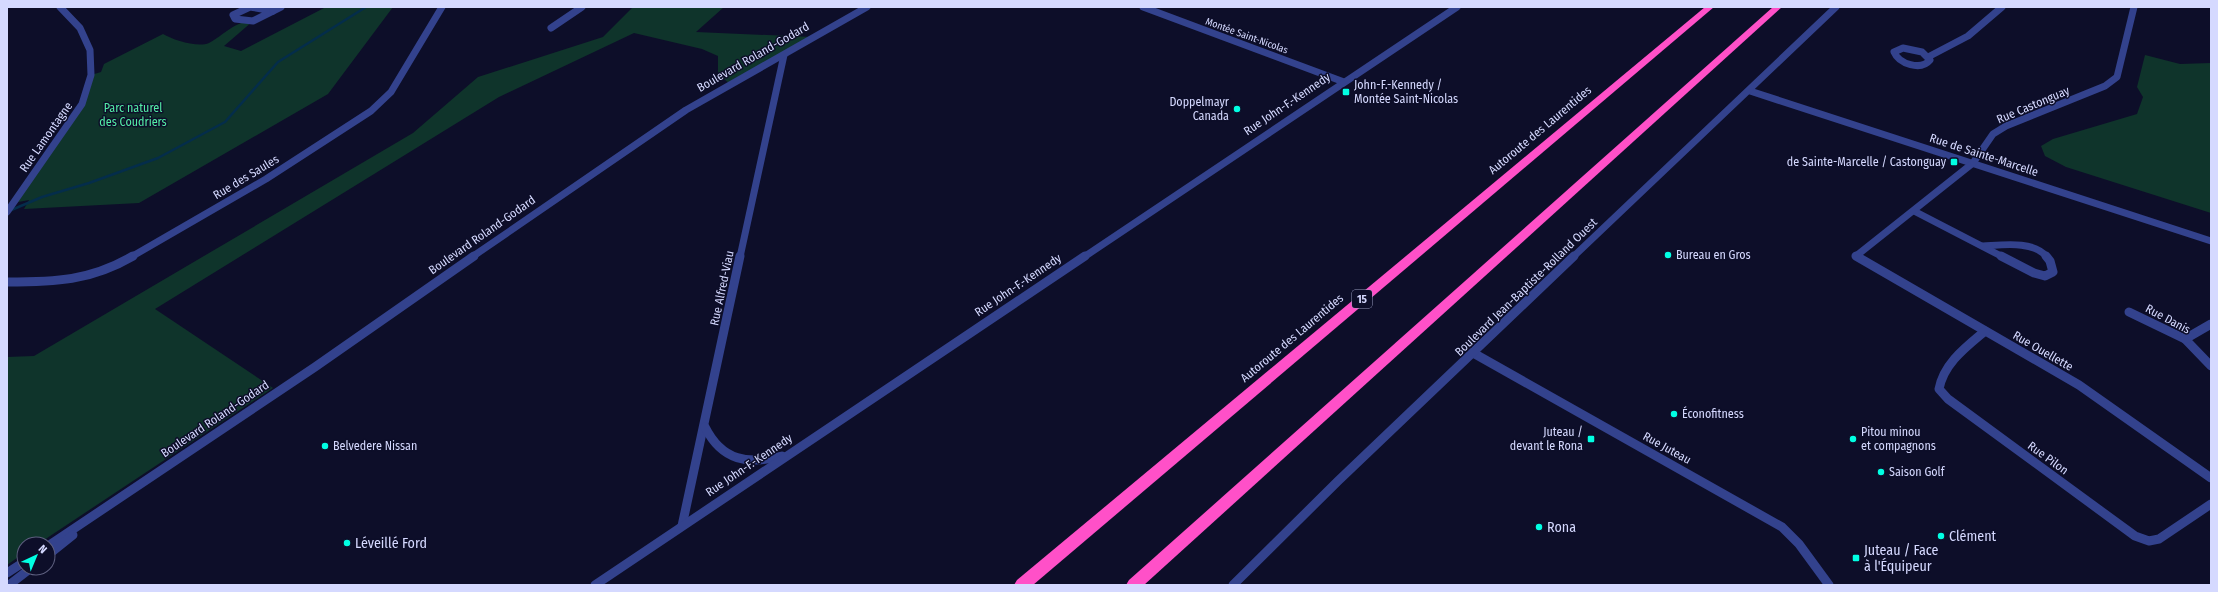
<svg xmlns="http://www.w3.org/2000/svg" width="2218" height="592" font-family="'Fira Sans Condensed',sans-serif">
<rect width="100%" height="100%" fill="#0d0e29"/>
<g fill="#0f342b">
<path d="M326 7H393L328 94 139 203 24 209 29 200 13 203 82 104 91 75 101 72 104 64 163 34C173 40 198 48 209 43 224 35 235 21 253 21L224 46 241 51Z"/>
<path d="M633 7H724L696 32 812 37 730 84 718 74V56L702 49 634 33 499 97 155 309 273 388 38 544H24V553L7 565V357L34 356 413 133 478 77 603 37Z"/>
<path d="M2145 55 2180 64 2211 63V213L2066 167 2045 156 2041 146 2053 139 2137 114 2143 97 2137 87Z"/>
</g>
<g fill="none" stroke-linecap="round" stroke-linejoin="round">
<path stroke="#042d4b" stroke-width="2.5" d="M9 211 42 197 89 183 158 158 225 122 278 62 366 7"/>
<g stroke="#33428d" stroke-width="7">
<path d="M250 7 273 11 253 21 235 19 233 15Z"/>
<path d="M273 11 281 7"/>
<path d="M551 28 582 7"/>
<path d="M1903 48 1922 52 1930 60C1921 71 1899 64 1894 52Z"/>
<path d="M1928 57 1968 36 2002 7"/>
<path d="M1750 91 2211 241"/>
<path d="M1914 211 2003 257"/>
<path d="M1983 246C2002 245 2033 240 2047 257"/>
<path d="M131 257 266 179 371 111 391 92 442 7"/>
<path d="M740 257 784 55"/>
<path d="M1858 257 1856 256 1973 163 1993 134 2006 126 2105 86 2117 77 2134 7"/>
</g>
<g stroke="#33428d" stroke-width="9">
<path d="M1856 256 2079 385 2211 478"/>
<path d="M2001 256 2034 273 2045 276 2053 272 2050 261 2046 256"/>
<path d="M7 282C55 282 90 281 133 256"/>
<path d="M2129 312 2185 339 2211 366"/>
<path d="M1985 331C1966 347 1944 363 1939 389L1948 399 2135 536 2149 541 2159 539 2211 504"/>
<path d="M2185 339 2211 324"/>
<path d="M1475 354 1782 527 1799 544 1829 585"/>
<path d="M682 526 740 256"/>
</g>
<g stroke="#33428d" stroke-width="7">
<path d="M1143 7 1344 82"/>
<path d="M7 212 82 104 91 75 90 50 80 28 60 7"/>
<path d="M472 257 686 110 867 7"/>
<path d="M1084 257 1457 7"/>
<path d="M1573 257 1836 7"/>
</g>
<g stroke="#33428d" stroke-width="9">
<path d="M705 427C722 461 748 465 782 456"/>
<path d="M48 546 315 367 474 256"/>
<path d="M48 555 73 535"/>
<path d="M7 573 24 562"/>
<path d="M9 585 31 568"/>
<path d="M595 585 1085 256"/>
<path d="M1233 585 1338 481 1574 256"/>
</g>
<g fill="#ff50c8" fill-rule="evenodd">
<path d="M1705 7H1714L1033 585H1014L1017 580Z"/>
<path d="M1773 7H1782L1144 585H1126L1129 580Z"/>
</g>
</g>
<g fill="#01ffe3" stroke="#0d0e29" stroke-width="1.5">
<rect x="1342" y="88" width="8" height="8" rx="2"/>
<circle cx="1237" cy="109" r="4"/>
<rect x="1950" y="158" width="8" height="8" rx="2"/>
<circle cx="1668" cy="255" r="4"/>
<circle cx="1674" cy="414" r="4"/>
<rect x="1587" y="435" width="8" height="8" rx="2"/>
<circle cx="1853" cy="439" r="4"/>
<circle cx="325" cy="446" r="4"/>
<circle cx="1881" cy="472" r="4"/>
<circle cx="1539" cy="527" r="4"/>
<circle cx="1941" cy="536" r="4"/>
<circle cx="347" cy="543" r="4"/>
<rect x="1852" y="554" width="8" height="8" rx="2"/>
</g>
<g text-anchor="middle" stroke-width="3" stroke-linejoin="round" paint-order="stroke">
<g font-size="10" fill="#d5d9ff" stroke="#0d0e29">
<text transform="translate(1247 35) rotate(20)" y="4">Montée Saint-Nicolas</text>
</g>
<rect fill="#0d0e29" stroke="#999cbf" stroke-width="1" x="1352" y="290" width="20" height="18" rx="3"/>
<g font-size="11" font-weight="bold" fill="#d5d9ff">
<text x="1362" y="303">15</text>
</g>
<g font-size="12" fill="#d5d9ff" stroke="#0d0e29">
<text transform="translate(753 57) rotate(-30)" y="4">Boulevard Roland-Godard</text>
<text transform="translate(1287 104) rotate(-34)" y="4">Rue John-F.-Kennedy</text>
<text transform="translate(2033 105) rotate(-23)" y="4">Rue Castonguay</text>
<text transform="translate(1540 130) rotate(-40)" y="4">Autoroute des Laurentides</text>
<text transform="translate(46 137) rotate(-55)" y="4">Rue Lamontagne</text>
<text transform="translate(1984 155) rotate(18)" y="4">Rue de Sainte-Marcelle</text>
<text transform="translate(246 177) rotate(-31)" y="4">Rue des Saules</text>
<text transform="translate(482 235) rotate(-35)" y="4">Boulevard Roland-Godard</text>
<text transform="translate(1018 285) rotate(-34)" y="4">Rue John-F.-Kennedy</text>
<text transform="translate(1526 287) rotate(-44)" y="4">Boulevard Jean-Baptiste-Rolland Ouest</text>
<text transform="translate(722 288) rotate(-78)" y="4">Rue Alfred-Viau</text>
<text transform="translate(2168 319) rotate(28)" y="4">Rue Danis</text>
<text transform="translate(1292 338) rotate(-40)" y="4">Autoroute des Laurentides</text>
<text transform="translate(2043 351) rotate(30)" y="4">Rue Ouellette</text>
<text transform="translate(215 419) rotate(-34)" y="4">Boulevard Roland-Godard</text>
<text transform="translate(1667 448) rotate(29)" y="4">Rue Juteau</text>
<text transform="translate(2048 458) rotate(36)" y="4">Rue Pilon</text>
<text transform="translate(749 465) rotate(-34)" y="4">Rue John-F.-Kennedy</text>
</g>
<g font-size="12" fill="#d5d9ff" stroke="#0d0e29" text-anchor="start">
<text x="1354" y="89">John-F.-Kennedy /<tspan x="1354" dy="14">Montée Saint-Nicolas</tspan></text>
<text x="1229" y="106" text-anchor="end">Doppelmayr<tspan x="1229" dy="14">Canada</tspan></text>
<text x="1946" y="166" text-anchor="end">de Sainte-Marcelle / Castonguay</text>
<text x="1676" y="259">Bureau en Gros</text>
<text x="1682" y="418">Éconofitness</text>
<text x="1583" y="436" text-anchor="end">Juteau /<tspan x="1583" dy="14">devant le Rona</tspan></text>
<text x="1861" y="436">Pitou minou<tspan x="1861" dy="14">et compagnons</tspan></text>
<text x="333" y="450">Belvedere Nissan</text>
<text x="1889" y="476">Saison Golf</text>
</g>
<g font-size="12" fill="#53eda6" stroke="#0d0e29">
<text x="133" y="112">Parc naturel<tspan x="133" dy="14">des Coudriers</tspan></text>
</g>
<g font-size="14" fill="#d5d9ff" stroke="#0d0e29" text-anchor="start">
<text x="1547" y="532">Rona</text>
<text x="1949" y="541">Clément</text>
<text x="355" y="548">Léveillé Ford</text>
<text x="1864" y="555">Juteau / Face<tspan x="1864" dy="16">à l'Équipeur</tspan></text>
</g>
</g>
<rect width="2218" height="592" fill="none" stroke="#d5d9ff" stroke-width="16"/>
<g transform="translate(36 556) rotate(44)"><circle r="19" fill="#0d0e29" stroke="#5d5f7f"/>
<path d="M0-3L7 15L0 10L-7 15Z" fill="#01ffe3"/>
<text y="-6" font-size="11" font-weight="bold" text-anchor="middle" fill="#d5d9ff">N</text>
</g>
</svg>
